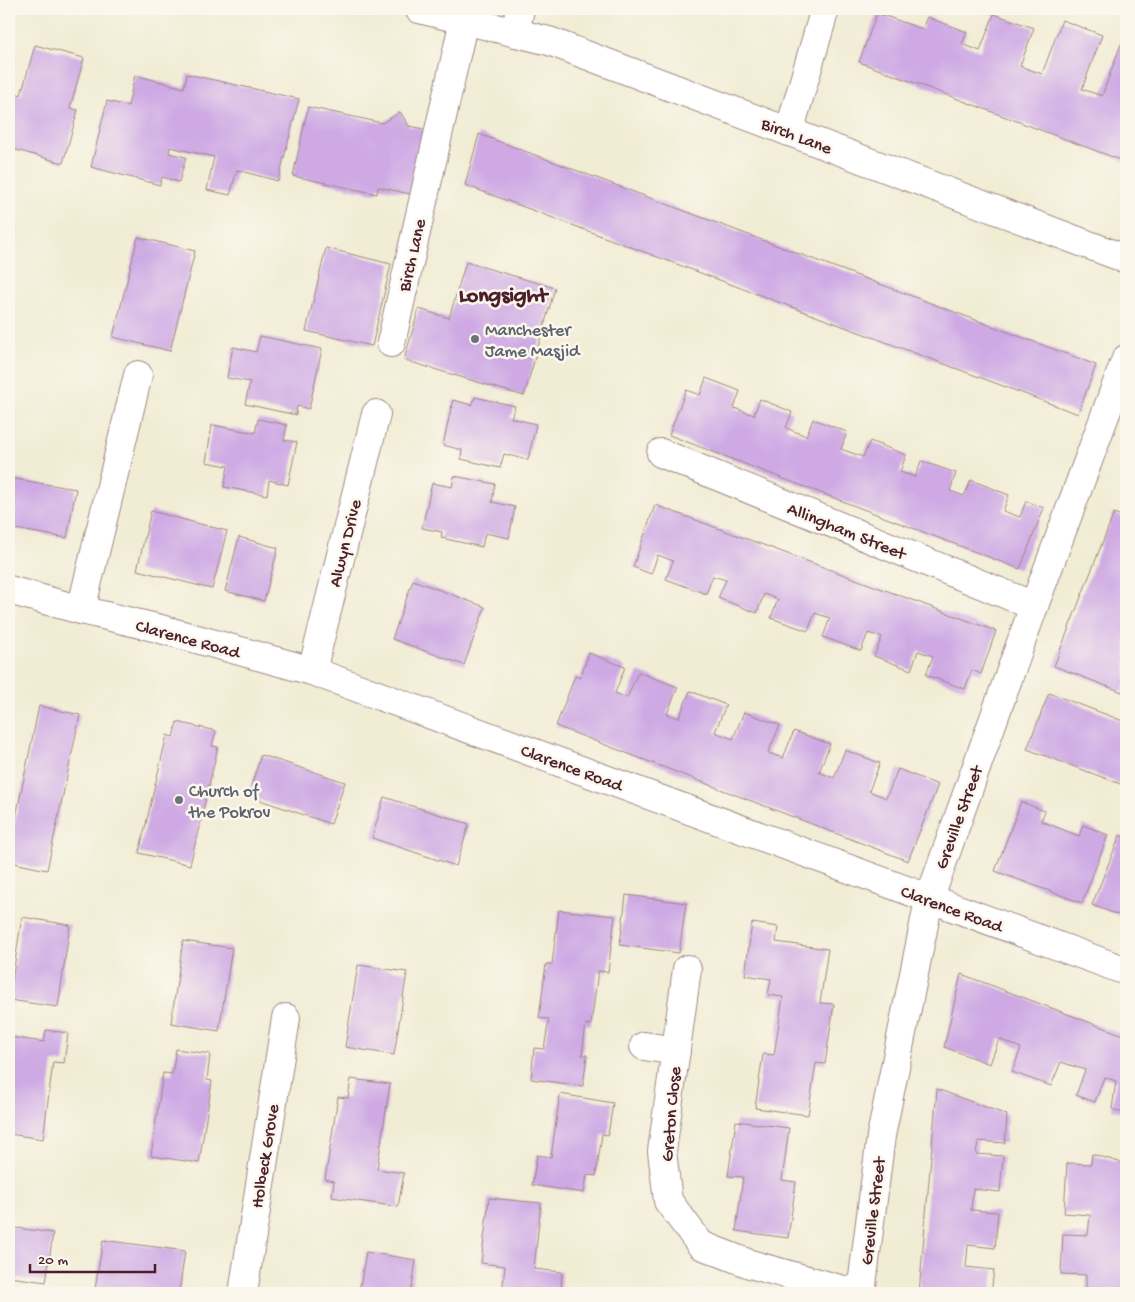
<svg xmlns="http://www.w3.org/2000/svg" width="1135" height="1302" font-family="'Gochi Hand',sans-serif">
<rect width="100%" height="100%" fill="#fbf7ec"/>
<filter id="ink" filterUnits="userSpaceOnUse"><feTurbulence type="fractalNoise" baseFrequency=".02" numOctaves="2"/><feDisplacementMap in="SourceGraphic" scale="10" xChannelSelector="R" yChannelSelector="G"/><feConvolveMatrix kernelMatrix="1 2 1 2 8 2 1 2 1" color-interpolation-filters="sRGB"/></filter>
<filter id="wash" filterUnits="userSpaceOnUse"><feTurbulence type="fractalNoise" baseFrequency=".0096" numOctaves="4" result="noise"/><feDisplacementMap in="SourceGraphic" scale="20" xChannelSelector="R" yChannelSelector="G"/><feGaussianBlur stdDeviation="1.12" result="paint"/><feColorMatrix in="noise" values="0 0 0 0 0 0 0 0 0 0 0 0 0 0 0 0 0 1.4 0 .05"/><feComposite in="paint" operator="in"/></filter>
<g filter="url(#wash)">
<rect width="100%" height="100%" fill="#f1ecd4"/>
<g id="blocks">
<g fill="#cea9e4">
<path d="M877 13 922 29 927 17 967 32 962 44 980 51 994 14 1034 28 1020 66 1042 74 1062 20 1102 35 1082 89 1102 96 1121 44 1126 46V162L859 62Z"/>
<path d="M35 45 84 58 70 108 78 110 63 163 9 148V106L13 92 21 95Z"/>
<path d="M187 74 299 99 278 181 237 170 230 195 207 190 214 157 170 147 169 153 186 157 179 182 162 177 160 185 91 167 107 101 128 106 135 75 184 88Z"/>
<path d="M308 107 382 123 400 112 409 126 428 130 415 195 378 187 377 194 293 176Z"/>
<path d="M479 134 1096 365 1078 414 465 185Z"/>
<path d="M138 237 195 251 170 351 113 337Z"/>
<path d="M326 248 391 264 372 346 306 331Z"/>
<path d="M466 262 555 288 524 396 404 360 419 309 449 318Z"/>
<path d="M260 336 322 349 309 409 297 406 296 415 245 404 250 382 227 378 233 347 256 352Z"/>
<path d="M706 378 740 391 734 408 754 415 760 399 792 412 786 428 806 436 813 419 847 432 841 449 863 457 870 441 906 455 900 472 915 477 921 461 956 473 950 491 964 496 971 480 1009 495 1003 511 1020 517 1026 501 1044 508 1020 569 669 435 686 390 700 395Z"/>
<path d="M475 397 515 406 511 418 536 424 528 460 504 454 500 468 461 459 462 450 443 445 453 400 472 405Z"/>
<path d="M258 419 287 425 284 440 297 442 288 485 269 480 267 495 224 487 228 466 206 462 212 425 255 433Z"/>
<path d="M454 476 495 484 492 502 515 507 509 538 485 533 482 547 441 538 442 532 422 528 432 483 452 487Z"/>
<path d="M9 478 76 489 67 538 9 528Z"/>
<path d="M655 505 996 631 981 674 972 670 965 689 926 675 933 656 918 651 911 670 874 656 882 637 868 633 861 651 823 637 830 618 815 613 808 631 771 618 778 599 764 594 757 613 718 598 726 580 713 576 706 594 666 579 673 561 658 555 651 574 633 567Z"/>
<path d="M151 511 227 531 212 589 137 570Z"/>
<path d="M1114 513 1126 518V682L1122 692 1054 666Z"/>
<path d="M239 537 278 548 264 601 225 591Z"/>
<path d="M413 580 485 607 464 665 392 639Z"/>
<path d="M589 653 625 667 615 693 627 698 638 672 678 687 667 714 679 718 690 691 726 705 715 732 733 739 744 712 780 725 768 753 783 758 794 731 830 744 819 772 834 778 845 750 880 763 869 791 886 798 898 769 938 785 908 861 556 726 575 676 580 678Z"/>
<path d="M1049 693 1126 722V786L1027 749Z"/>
<path d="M39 706 80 715 47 870 9 862V850Z"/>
<path d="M177 722 216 731 212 746 218 747 190 865 139 853 167 735 173 737Z"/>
<path d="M261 755 345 782 331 824 248 796Z"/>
<path d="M384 797 469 824 456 866 372 838Z"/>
<path d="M1021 802 1045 811 1041 821 1079 836 1083 825 1108 835 1082 903 995 871Z"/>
<path d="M1120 835 1126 838V918L1092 905Z"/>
<path d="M626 895 686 903 679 953 620 945Z"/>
<path d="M559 910 615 916 608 972 598 971 591 1025 586 1024 582 1055H587L583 1086 531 1079 534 1048 544 1049 549 1019 539 1018 546 964H552Z"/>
<path d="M22 917 70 925 58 1007 9 1000Z"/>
<path d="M752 923 778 927 776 942 828 949 820 1003 834 1004 825 1064 816 1063 808 1115 755 1108 763 1054 774 1055 783 997 768 995 771 979 745 975Z"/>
<path d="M183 941 232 948 219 1031 171 1023Z"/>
<path d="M358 965 407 972 394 1055 345 1047Z"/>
<path d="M961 974 1126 1036V1114L1112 1109 1116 1081 1104 1077 1095 1102 1076 1095 1085 1070 1061 1062 1051 1086 1012 1072 1021 1048 999 1039 990 1064 944 1047Z"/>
<path d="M46 1030 68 1033 64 1063 53 1062 43 1139 9 1134V1037L44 1042Z"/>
<path d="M176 1049 210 1054 207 1080 212 1081 199 1163 151 1156 163 1073 172 1074Z"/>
<path d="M351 1079 390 1084 377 1169 404 1173 398 1207 332 1197 334 1181 325 1179 338 1097 348 1098Z"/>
<path d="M937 1089 1007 1115 1005 1143 978 1141 976 1154 1003 1156 1000 1192 973 1189 971 1210 998 1212 995 1248 968 1245 966 1267 994 1270 991 1293H919Z"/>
<path d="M560 1094 613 1103 608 1135 602 1134 596 1176 587 1175 584 1193 532 1185 537 1155 551 1157Z"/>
<path d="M736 1121 789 1128 782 1180 796 1182 788 1238 736 1231 743 1177 728 1176Z"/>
<path d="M1092 1154 1126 1164V1293H1086V1275L1061 1274 1063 1234 1088 1235 1090 1215 1064 1213 1067 1163 1091 1164Z"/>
<path d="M489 1198 541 1203 534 1269 562 1272 561 1289 587 1292V1293H502L505 1266 481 1263Z"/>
<path d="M9 1227 53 1233 46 1282 9 1277Z"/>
<path d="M103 1240 185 1251 179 1293H128L95 1289Z"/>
<path d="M366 1252 416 1260 411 1293H359Z"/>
</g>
</g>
</g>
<g filter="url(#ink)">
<use href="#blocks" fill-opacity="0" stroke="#9e8680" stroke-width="1"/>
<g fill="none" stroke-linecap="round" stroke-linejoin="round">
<g stroke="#9e8680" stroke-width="30">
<g id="minor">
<path d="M419 9 549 41 1126 259"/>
<path d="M515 33 520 9"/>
<path d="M789 132 825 9"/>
<path d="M391 343 464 20"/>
<path d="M661 453 1034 606"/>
<path d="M9 590 81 610 157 628 312 671 1126 971"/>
<path d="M81 610 138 375"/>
<path d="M312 671 376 414"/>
<path d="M687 969 662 1151 668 1201 701 1245 750 1264 854 1293"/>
<path d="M644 1046 676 1051"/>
<path d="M243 1293 286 1018"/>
<path d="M861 1293 881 1136 929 900 1034 606 1126 359"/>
</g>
</g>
<use href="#minor" stroke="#fff" stroke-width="28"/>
</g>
</g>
<g fill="#6b7280" stroke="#fbf7ec" stroke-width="2">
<circle cx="475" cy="339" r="5"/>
<circle cx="179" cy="800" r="5"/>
</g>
<g text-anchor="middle" stroke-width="5" stroke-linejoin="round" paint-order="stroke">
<g font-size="18" fill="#4a1f2b" stroke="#fbf7ec">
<text transform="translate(797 135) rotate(21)" y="6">Birch Lane</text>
<text transform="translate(411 255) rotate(-77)" y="6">Birch Lane</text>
<text transform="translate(847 530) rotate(22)" y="6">Allingham Street</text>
<text transform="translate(344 543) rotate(-76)" y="6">Alwyn Drive</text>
<text transform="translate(188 638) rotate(15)" y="6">Clarence Road</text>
<text transform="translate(572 767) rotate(20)" y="6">Clarence Road</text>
<text transform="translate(958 817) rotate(-70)" y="6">Greville Street</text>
<text transform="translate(952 908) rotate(20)" y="6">Clarence Road</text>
<text transform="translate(670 1114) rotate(-85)" y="6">Greton Close</text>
<text transform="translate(264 1156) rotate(-81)" y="6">Holbeck Grove</text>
<text transform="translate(872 1211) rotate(-83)" y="6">Greville Street</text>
</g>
<g font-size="18" fill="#5b616d" stroke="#fbf7ec" text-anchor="start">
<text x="485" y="335">Manchester<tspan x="485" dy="21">Jame Masjid</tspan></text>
<text x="189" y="796">Church of<tspan x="189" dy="21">the Pokrov</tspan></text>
</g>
<g font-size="22" font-weight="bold" fill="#4a1f2b" stroke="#fbf7ec">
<text x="503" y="301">Longsight</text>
</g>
</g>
<rect width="1135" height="1302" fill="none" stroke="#fbf7ec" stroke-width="30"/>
<path d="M30 1264v8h125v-8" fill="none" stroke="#4a1f2b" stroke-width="2.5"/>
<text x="38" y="1264" font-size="15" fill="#4a1f2b" stroke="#fbf7ec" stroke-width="4" paint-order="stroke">20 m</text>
</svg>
